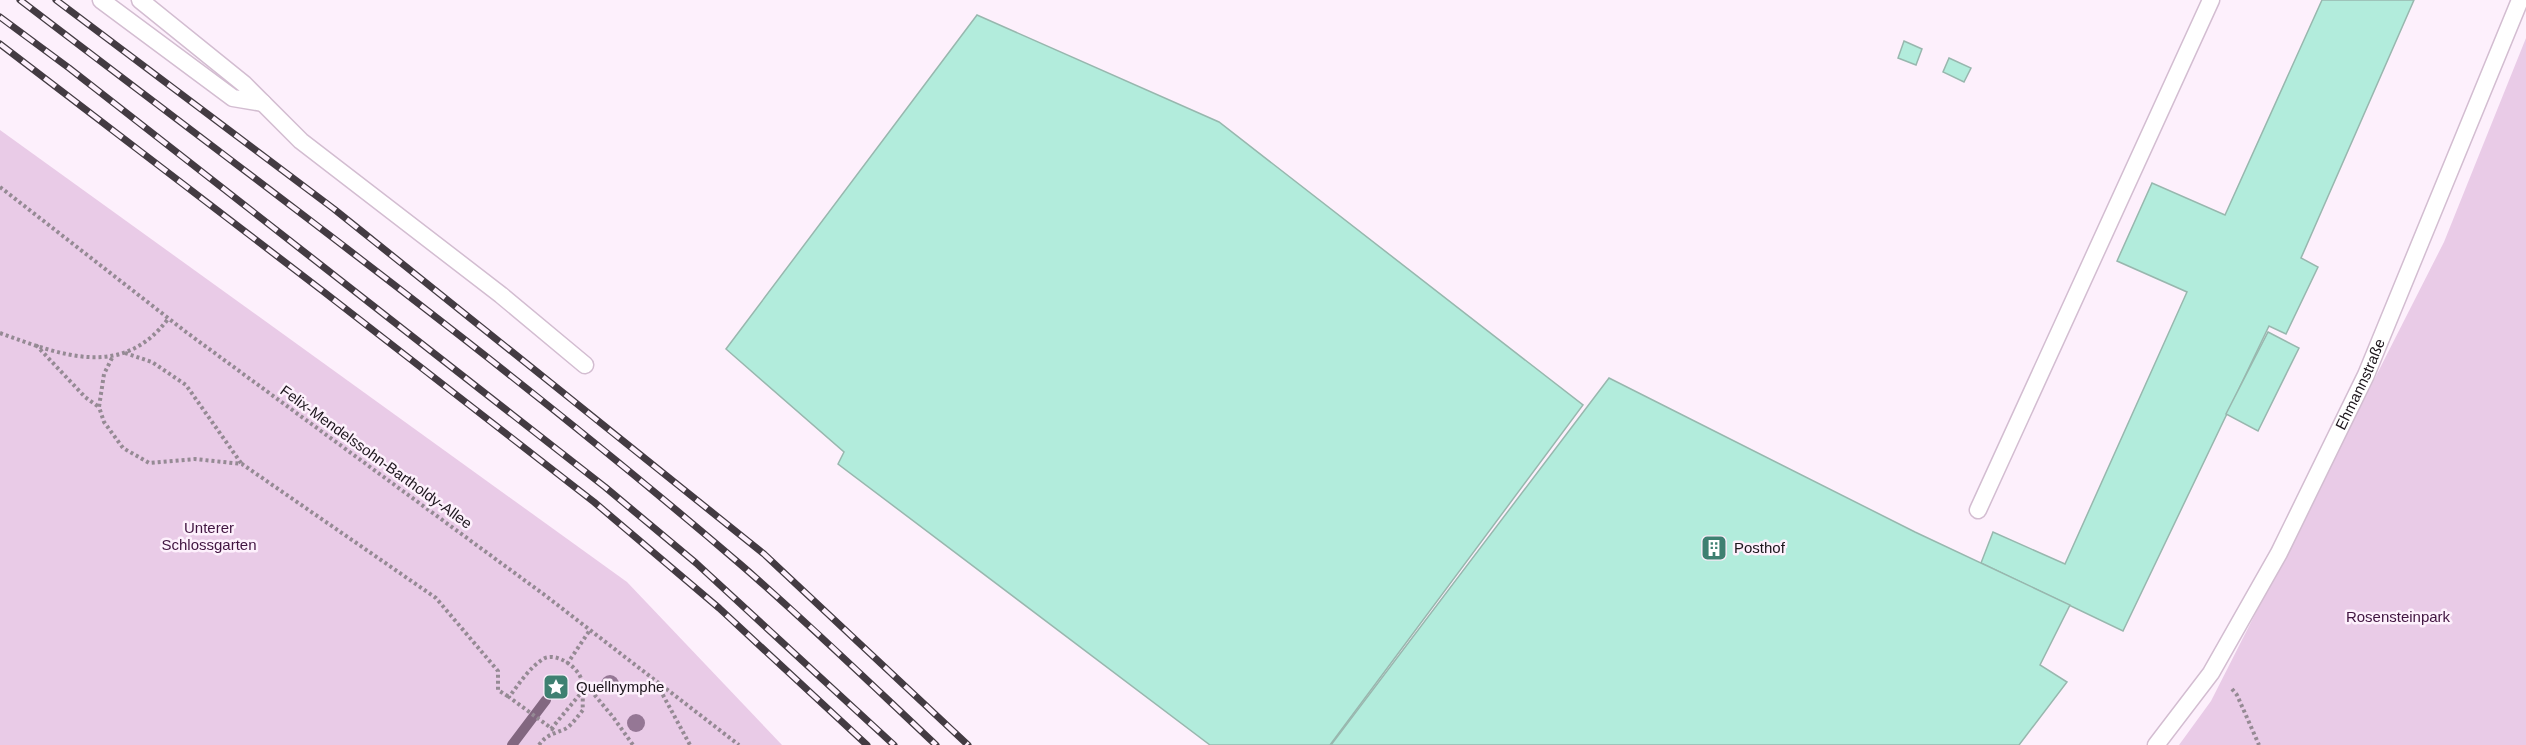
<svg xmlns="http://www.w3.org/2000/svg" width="2526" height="745" font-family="Arial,sans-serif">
<rect width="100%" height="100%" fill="#fdf0fc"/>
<g fill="#e9cbe7">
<path d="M2526 38V745H2179L2211 701 2444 242Z"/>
<path d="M0 130 627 582 782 745H0Z"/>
</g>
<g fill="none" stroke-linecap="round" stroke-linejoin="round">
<path stroke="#826780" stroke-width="10" d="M512 745 546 700"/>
</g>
<g fill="#b2ecdc" stroke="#98b7ae" stroke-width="1.5">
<path d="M2322 0H2414L2301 258 2318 267 2286 334 2269 326 2123 631 1981 563 1993 532 2065 564 2187 292 2117 261 2152 183 2225 215Z"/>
<path d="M977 15 1219 122 1583 405 1330 745H1210L838 464 844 452 726 349Z"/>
<path d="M1904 41 1922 49 1916 65 1898 58Z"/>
<path d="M1949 58 1971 68 1964 82 1943 72Z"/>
<path d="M2268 332 2299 348 2258 431 2226 414Z"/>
<path d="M1609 378 1915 532 2070 605 2040 665 2067 682 2019 745H1331Z"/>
</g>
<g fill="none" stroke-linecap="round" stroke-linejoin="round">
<g stroke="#d3bdd1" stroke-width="19">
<g id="lane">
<path d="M101 0 233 98 263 103"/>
<path d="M140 0 244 84 301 141 501 295 585 365"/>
<path d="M1978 510 2211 0"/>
<path id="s1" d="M2156 745 2211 673 2279 553 2366 375 2520 0"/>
</g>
</g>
<g stroke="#958a94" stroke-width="4" stroke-dasharray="3 3" stroke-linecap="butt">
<path d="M0 187 186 332 546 596 739 745"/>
<path d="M0 333C61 355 122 380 168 319"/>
<path d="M36 345 85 397 99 407"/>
<path d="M125 353 152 362 186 385 241 463"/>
<path d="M112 358 104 374 99 407 104 422 123 448 149 463 195 459 242 464 436 598 498 671V690L509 697"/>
<path d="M567 664 590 630"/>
<path d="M583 681 613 717 633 745"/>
<path d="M657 684 690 745"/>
<path d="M2232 689 2237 695 2259 745"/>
<path d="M551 729 581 693"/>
<path d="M539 745C547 734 554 734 565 729 571 726 578 716 583 710 582 701 584 691 582 682 580 668 556 651 543 659 529 668 519 684 509 697L555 731"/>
</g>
<use href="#lane" stroke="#fff" stroke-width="16"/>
<g stroke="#433b42" stroke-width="7">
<g id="rail">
<path d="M20 0C262 185 508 365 740 564 807 622 871 684 936 745"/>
<path d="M56 0 334 209 764 554 968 745"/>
<path d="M0 17 69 68 605 487 696 563 894 745"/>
<path d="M0 44 324 292 594 502 719 608 867 745"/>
</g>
</g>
<use href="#rail" stroke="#fdf0fc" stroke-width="4.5" stroke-dasharray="14" stroke-linecap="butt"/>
</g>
<g fill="#957795">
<circle cx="610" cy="684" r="9"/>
<circle cx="636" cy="723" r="9"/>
</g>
<defs>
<g id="building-square" transform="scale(1.35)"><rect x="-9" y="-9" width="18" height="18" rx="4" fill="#3e8071" stroke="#fdf0fc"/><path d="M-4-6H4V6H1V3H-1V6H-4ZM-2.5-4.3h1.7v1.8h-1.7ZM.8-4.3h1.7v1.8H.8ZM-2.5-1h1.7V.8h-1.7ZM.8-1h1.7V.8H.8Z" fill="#fff"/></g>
<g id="sight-square" transform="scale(1.35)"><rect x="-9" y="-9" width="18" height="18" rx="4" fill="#3e8071" stroke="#fdf0fc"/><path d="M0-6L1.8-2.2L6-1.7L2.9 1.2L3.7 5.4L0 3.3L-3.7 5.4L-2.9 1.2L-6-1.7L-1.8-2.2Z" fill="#fff"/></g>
</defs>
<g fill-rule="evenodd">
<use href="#building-square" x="1714" y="548"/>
<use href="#sight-square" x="556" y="687"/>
</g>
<g text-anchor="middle" stroke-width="5" stroke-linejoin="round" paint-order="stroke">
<g font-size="15" fill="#1c151c" stroke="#fdf0fc">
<text dy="5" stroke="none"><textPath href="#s1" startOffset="416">Ehmannstraße</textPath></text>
<text transform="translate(376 457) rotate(36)" y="5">Felix-Mendelssohn-Bartholdy-Allee</text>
</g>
<g font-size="15" fill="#401440" stroke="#fdf0fc">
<text x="209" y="533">Unterer<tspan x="209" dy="17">Schlossgarten</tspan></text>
<text x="2398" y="622">Rosensteinpark</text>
</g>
<g font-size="15" fill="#1c151c" stroke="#fdf0fc" text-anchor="start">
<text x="1734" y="553">Posthof</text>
<text x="576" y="692">Quellnymphe</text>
</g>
</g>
</svg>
